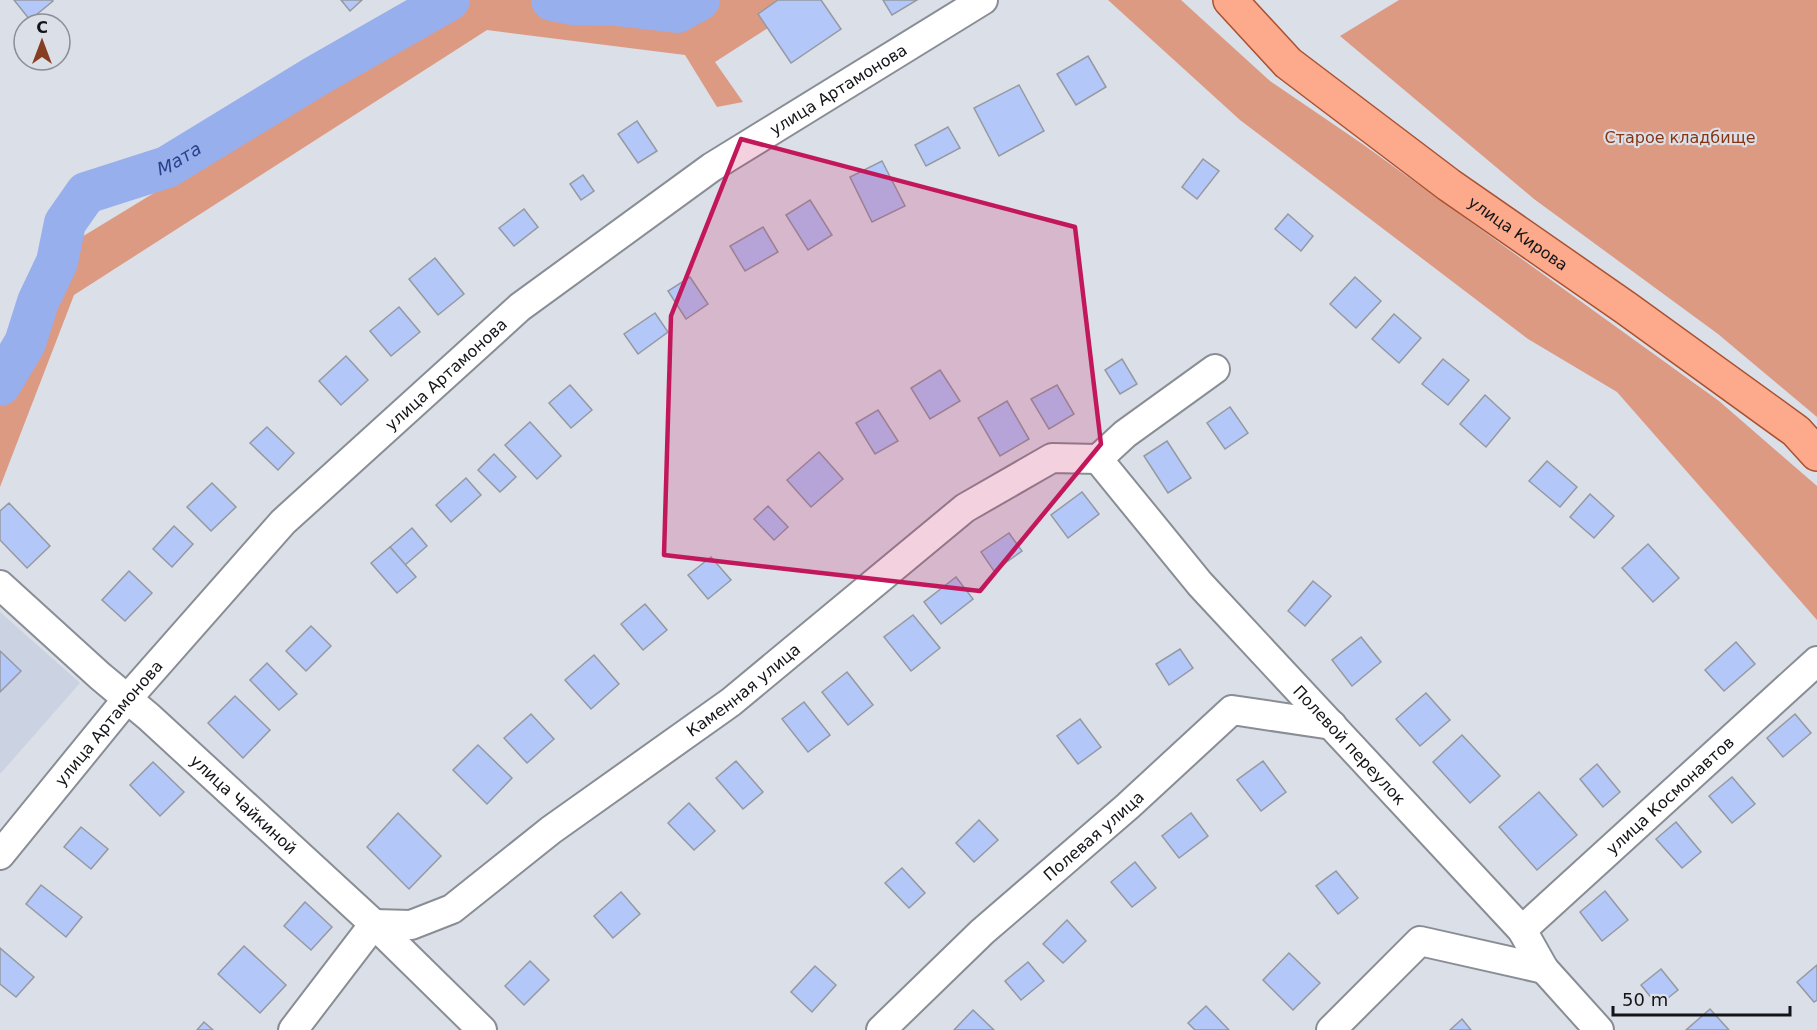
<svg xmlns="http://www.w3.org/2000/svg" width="1817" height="1030" font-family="'DejaVu Sans',sans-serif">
<rect width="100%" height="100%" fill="#dbdfe8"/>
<path fill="#cbd2e2" d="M0 612 80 683 0 774Z"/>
<g fill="#dc9a83">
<path d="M470 0H778L758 14 768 28 715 62 743 102 717 107 685 55 487 30 74 295 0 487V361L49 257Z"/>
<path d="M1108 0H1181L1270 81 1361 143 1719 401 1817 486V620L1617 392 1528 339 1240 120Z"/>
<path d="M1399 0H1817V417L1718 334 1534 199 1340 36Z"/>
</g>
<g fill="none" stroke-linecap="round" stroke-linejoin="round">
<g stroke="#97afec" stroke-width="42">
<path d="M552 0 572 4 617 5 677 12 699 0"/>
<path id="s1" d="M0 385 25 343 38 302 57 262 65 223 86 193 167 167 316 76 449 0"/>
</g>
</g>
<g fill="#b3c7f9" stroke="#9599a1" stroke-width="1.5">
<path d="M14 0H52L53 1 30 20Z"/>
<path d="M341 0H362L350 11Z"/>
<path d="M778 0H821L841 29 791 63 758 14Z"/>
<path d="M883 0H917L892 15Z"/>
<path d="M1088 56 1106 87 1076 105 1057 74Z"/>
<path d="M1019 85 1044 131 999 156 974 108Z"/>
<path d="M637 121 657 151 638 163 618 134Z"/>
<path d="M948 127 960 148 926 166 915 145Z"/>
<path d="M1203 159 1219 171 1197 199 1182 187Z"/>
<path d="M882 161 905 206 872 222 850 177Z"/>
<path d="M583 175 594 191 581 200 570 184Z"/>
<path d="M810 200 832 235 808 250 786 215Z"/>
<path d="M524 209 538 227 514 246 499 228Z"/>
<path d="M1288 214 1313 236 1301 251 1275 229Z"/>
<path d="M763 227 778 252 745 271 730 246Z"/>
<path d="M435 258 464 294 438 315 409 279Z"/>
<path d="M690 277 708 304 686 319 668 291Z"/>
<path d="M1355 277 1381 301 1356 328 1330 304Z"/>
<path d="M399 307 420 332 391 356 370 331Z"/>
<path d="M655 313 668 332 638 354 624 334Z"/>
<path d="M1394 314 1421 338 1399 363 1372 339Z"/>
<path d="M346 356 368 380 341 405 319 381Z"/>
<path d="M1122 359 1137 384 1120 394 1105 370Z"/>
<path d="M1443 359 1469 380 1448 405 1422 384Z"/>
<path d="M940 370 960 401 930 419 911 388Z"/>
<path d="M570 385 592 410 571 428 549 403Z"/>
<path d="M1057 385 1074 414 1049 429 1031 399Z"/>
<path d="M1485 395 1510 418 1486 447 1460 424Z"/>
<path d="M1007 401 1029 439 1000 456 978 418Z"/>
<path d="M1230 407 1248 433 1225 449 1207 423Z"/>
<path d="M878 410 898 441 875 454 856 423Z"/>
<path d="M530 422 561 456 537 479 505 445Z"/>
<path d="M267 427 294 453 278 470 250 443Z"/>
<path d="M1167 441 1191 478 1168 493 1144 456Z"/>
<path d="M819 452 843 479 811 507 787 480Z"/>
<path d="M494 454 516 477 500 492 478 470Z"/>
<path d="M1547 461 1577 487 1560 507 1529 481Z"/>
<path d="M466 478 481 495 451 522 436 505Z"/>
<path d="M212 483 236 507 211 531 187 507Z"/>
<path d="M1082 492 1099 514 1068 538 1051 515Z"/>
<path d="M1590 494 1614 516 1594 538 1570 517Z"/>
<path d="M9 503 50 546 27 568 0 540V511Z"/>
<path d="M768 506 788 527 774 540 754 519Z"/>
<path d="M174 526 193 544 172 567 153 549Z"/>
<path d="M412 528 427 546 405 565 390 547Z"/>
<path d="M1009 533 1022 551 994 571 981 552Z"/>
<path d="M1648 544 1679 578 1653 602 1622 568Z"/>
<path d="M390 547 416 577 397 593 371 563Z"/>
<path d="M711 557 731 580 708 599 688 575Z"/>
<path d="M129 571 152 593 125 621 102 600Z"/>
<path d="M956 577 973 599 941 624 924 602Z"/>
<path d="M1313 581 1331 596 1305 626 1288 611Z"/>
<path d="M645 604 667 630 643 650 621 624Z"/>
<path d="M913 615 940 648 911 671 884 637Z"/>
<path d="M311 626 331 646 306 671 286 651Z"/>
<path d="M1361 637 1381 662 1352 686 1332 660Z"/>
<path d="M1736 642 1755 664 1724 691 1705 670Z"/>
<path d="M1180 649 1193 668 1169 685 1156 664Z"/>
<path d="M0 651 21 671 0 692Z"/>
<path d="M594 655 619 684 591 709 565 680Z"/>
<path d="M267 663 297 694 279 710 250 680Z"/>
<path d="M847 672 873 705 848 725 822 692Z"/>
<path d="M1426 693 1450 720 1420 746 1396 719Z"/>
<path d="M235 696 270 730 243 758 208 723Z"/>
<path d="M804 702 830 735 808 752 782 719Z"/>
<path d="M531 714 554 739 527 763 504 738Z"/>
<path d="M1795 714 1811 733 1783 757 1767 738Z"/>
<path d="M1080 719 1101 747 1078 764 1057 736Z"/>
<path d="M1462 735 1500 776 1470 803 1433 762Z"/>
<path d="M478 745 512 778 487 804 453 770Z"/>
<path d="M736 761 763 792 743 809 716 778Z"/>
<path d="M1263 761 1286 792 1261 811 1237 780Z"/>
<path d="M153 762 184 792 160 816 130 785Z"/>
<path d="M1597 764 1620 792 1603 807 1580 779Z"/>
<path d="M1732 777 1755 804 1732 823 1709 796Z"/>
<path d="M1539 792 1577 835 1537 870 1499 827Z"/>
<path d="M689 803 715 831 694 850 668 823Z"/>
<path d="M398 813 441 856 409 889 367 847Z"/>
<path d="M1191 813 1208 836 1179 858 1162 836Z"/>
<path d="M979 820 998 840 974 862 956 843Z"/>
<path d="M1676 822 1701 852 1682 868 1656 839Z"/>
<path d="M81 827 108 849 91 869 64 847Z"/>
<path d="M1135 862 1156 888 1132 907 1111 882Z"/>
<path d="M902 868 925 893 909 908 885 883Z"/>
<path d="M1336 871 1358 898 1338 914 1316 886Z"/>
<path d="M41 885 82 917 66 937 26 904Z"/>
<path d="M1605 891 1628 920 1602 941 1580 912Z"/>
<path d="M621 892 640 914 613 938 594 916Z"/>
<path d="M305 902 332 927 311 950 284 926Z"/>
<path d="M1067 920 1086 941 1063 963 1043 944Z"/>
<path d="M244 946 286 985 260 1013 218 974Z"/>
<path d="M0 948 34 977 16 997 0 984Z"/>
<path d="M1289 953 1320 983 1293 1010 1263 980Z"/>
<path d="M530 961 549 980 524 1005 505 986Z"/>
<path d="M1028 962 1044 981 1021 1000 1005 981Z"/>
<path d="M1817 965V1000L1814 1002 1797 982Z"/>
<path d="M815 966 836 985 812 1012 791 992Z"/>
<path d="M1661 969 1678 990 1658 1006 1641 985Z"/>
<path d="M1206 1006 1229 1030H1195L1188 1023Z"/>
<path d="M1710 1009 1729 1030H1686Z"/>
<path d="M973 1010 994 1030H954Z"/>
<path d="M1462 1019 1471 1030H1450Z"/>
<path d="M204 1022 213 1030H197Z"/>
</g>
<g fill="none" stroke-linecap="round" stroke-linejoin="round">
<g stroke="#898d95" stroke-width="32">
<g id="minor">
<path id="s2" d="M1098 459 1200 584 1522 930 1544 969 1599 1030"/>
<path id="s3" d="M0 585 100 676 149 717 374 924 482 1030"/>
<path id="s4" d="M0 855 127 699 283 522 520 307 712 167 983 0"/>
<path id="s5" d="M1522 930 1817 661"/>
<path id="s6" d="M293 1030 374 924 411 925 452 909 551 830 731 702 965 508 1052 458 1098 459 1125 434 1215 369"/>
<path id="s7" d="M881 1030 982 932 1128 806 1232 710 1332 725"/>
<path d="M1331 1030 1420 941 1544 969"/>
</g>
</g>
<g stroke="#a95130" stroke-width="36">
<g id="major">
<path id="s8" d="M1230 0 1288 63 1449 185 1626 308 1796 431 1817 454"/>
</g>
</g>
<use href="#minor" stroke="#fff" stroke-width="28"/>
<use href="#major" stroke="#fcaa8b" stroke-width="33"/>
</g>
<path fill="#c2185b" fill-opacity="0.2" stroke="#c2185b" stroke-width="4.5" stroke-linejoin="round" d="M741 139 1075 227 1101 444 980 591 664 555 671 316Z"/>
<g text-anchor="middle" stroke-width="4.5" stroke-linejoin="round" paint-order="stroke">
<g font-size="16" fill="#131417" stroke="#dbdfe8">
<text dy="6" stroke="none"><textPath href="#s4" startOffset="1143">улица Артамонова</textPath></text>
<text dy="6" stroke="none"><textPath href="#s8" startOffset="372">улица Кирова</textPath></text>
<text dy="6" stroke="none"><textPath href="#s4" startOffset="657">улица Артамонова</textPath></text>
<text dy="6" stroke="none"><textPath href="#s6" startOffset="579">Каменная улица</textPath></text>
<text dy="6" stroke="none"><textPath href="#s4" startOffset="171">улица Артамонова</textPath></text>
<text dy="6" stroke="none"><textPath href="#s2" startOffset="381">Полевой переулок</textPath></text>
<text dy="6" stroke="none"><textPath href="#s5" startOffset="200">улица Космонавтов</textPath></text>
<text dy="6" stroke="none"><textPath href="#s3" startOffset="328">улица Чайкиной</textPath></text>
<text dy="6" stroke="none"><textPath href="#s7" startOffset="288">Полевая улица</textPath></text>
</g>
<g font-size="16" fill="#883412" stroke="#dbdfe8">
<text x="1680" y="143">Старое кладбище</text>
</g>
<g font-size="18" font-style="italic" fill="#2b4189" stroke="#dbdfe8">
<text dy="6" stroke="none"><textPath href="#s1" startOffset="312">Мата</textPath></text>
</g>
</g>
<g transform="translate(42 42)"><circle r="28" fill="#dbdfe8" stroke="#8b8e94" stroke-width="1.5"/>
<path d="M0-4.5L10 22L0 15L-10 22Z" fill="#863d22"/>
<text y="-9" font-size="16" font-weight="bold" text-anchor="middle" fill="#131417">С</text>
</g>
<path d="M1613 1006v9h177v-9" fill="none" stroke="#131417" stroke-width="3"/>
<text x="1622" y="1006" font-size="18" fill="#131417" stroke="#dbdfe8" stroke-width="4.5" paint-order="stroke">50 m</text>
</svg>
